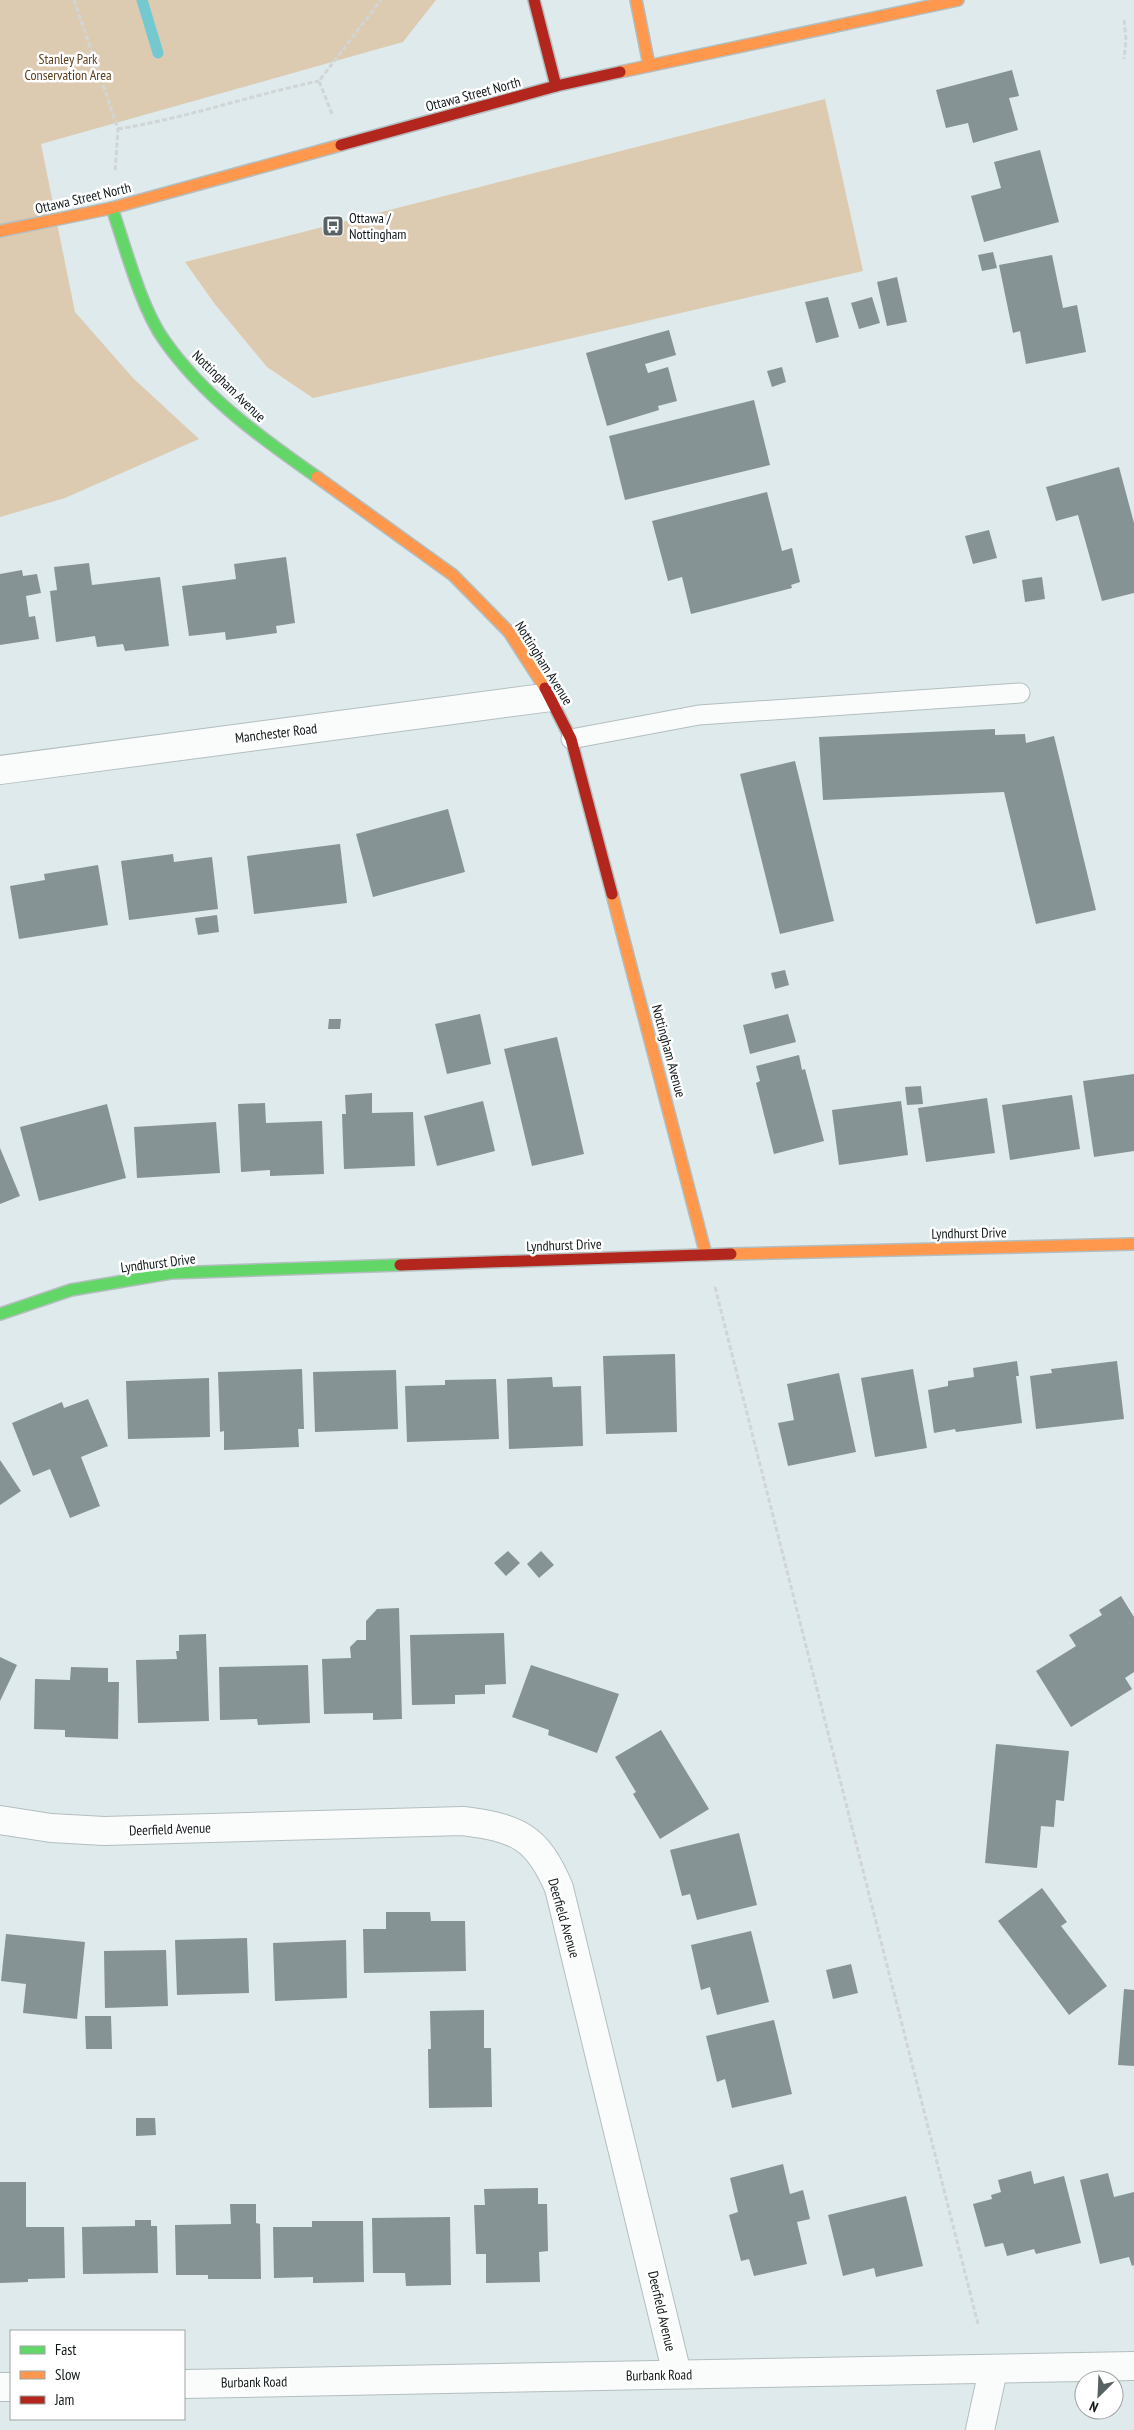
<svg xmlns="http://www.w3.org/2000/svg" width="1134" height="2430" font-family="'PT Sans Narrow',sans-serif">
<rect width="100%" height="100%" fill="#deeaeb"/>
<g fill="#ddcbb1">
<path d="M0 0H436L403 42 41 144 75 312 133 378 199 439 65 498 0 517Z"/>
<path d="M825 99 863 271 313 398 267 367 214 303 185 262Z"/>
</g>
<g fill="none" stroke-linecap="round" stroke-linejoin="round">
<path stroke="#74c8cf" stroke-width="11" d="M142 0 158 53"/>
</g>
<g fill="#859394">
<path d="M1012 70 1019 96 1009 98 1018 130 973 143 968 123 946 128 936 90Z"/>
<path d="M1040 150 1059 222 984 242 971 196 1001 188 994 162Z"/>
<path d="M993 252 997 268 982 271 978 255Z"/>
<path d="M1052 255 1063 308 1077 305 1086 352 1026 364 1020 331 1013 333 999 265Z"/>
<path d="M897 277 907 322 887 326 877 282Z"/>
<path d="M828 297 839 337 816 343 805 302Z"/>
<path d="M872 297 880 323 859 329 851 303Z"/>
<path d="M669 330 676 355 645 364 648 373 668 367 677 401 658 406 659 410 607 426 586 353Z"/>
<path d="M782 367 786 382 772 387 767 371Z"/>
<path d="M754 400 770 465 625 500 609 436Z"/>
<path d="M1119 467 1134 523V593L1102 601 1078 515 1056 521 1046 487Z"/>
<path d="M767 492 782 551 792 548 800 582 791 585 792 588 691 614 682 577 668 581 652 521Z"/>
<path d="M989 530 997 558 973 564 965 536Z"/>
<path d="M286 557 295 623 276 626 277 633 226 640 225 632 189 636 182 586 236 579 234 564Z"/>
<path d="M89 563 92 585 160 577 169 646 125 651 123 644 97 647 95 636 56 642 50 591 57 590 54 567Z"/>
<path d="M22 570 23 576 37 574 41 593 26 596 29 617 35 616 39 639 0 645V574Z"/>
<path d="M1042 577 1045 599 1025 602 1022 580Z"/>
<path d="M995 729V735L1025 734 1026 743 1054 736 1096 910 1036 924 1004 792 823 800 819 737Z"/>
<path d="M795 761 834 921 780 934 740 774Z"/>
<path d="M448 809 465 872 373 897 356 834Z"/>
<path d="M340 844 347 903 254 914 247 856Z"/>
<path d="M173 854 174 862 212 857 218 909 129 920 121 861Z"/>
<path d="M98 865 108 925 19 939 10 886 45 880 44 874Z"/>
<path d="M217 915 219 932 198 935 195 918Z"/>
<path d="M785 970 789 985 775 989 771 973Z"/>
<path d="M480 1014 491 1064 447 1074 435 1024Z"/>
<path d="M788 1014 796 1042 750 1054 743 1025Z"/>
<path d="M329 1019H341L340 1029H328Z"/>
<path d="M557 1037 584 1154 532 1166 504 1049Z"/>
<path d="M799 1055 802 1070 805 1069 824 1141 774 1154 756 1083 760 1081 756 1066Z"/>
<path d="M1134 1074V1151L1094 1157 1083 1081Z"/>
<path d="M921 1086 923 1104 907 1105 905 1087Z"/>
<path d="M372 1093V1113L413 1112 415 1166 344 1169 342 1114H346L345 1095Z"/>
<path d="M1072 1095 1080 1149 1010 1160 1002 1105Z"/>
<path d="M987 1098 995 1153 926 1162 918 1108Z"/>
<path d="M483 1101 495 1151 437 1166 424 1116Z"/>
<path d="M901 1101 908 1155 839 1165 832 1110Z"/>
<path d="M265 1103 266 1123 322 1121 324 1174 270 1176V1170L241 1172 238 1104Z"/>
<path d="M107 1104 126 1178 39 1201 20 1127Z"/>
<path d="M216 1122 220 1173 137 1178 134 1127Z"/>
<path d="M0 1148 20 1196 0 1204Z"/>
<path d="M675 1354 677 1432 606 1434 603 1356Z"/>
<path d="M1017 1361 1019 1376H1016L1022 1423 956 1432 955 1429 934 1433 928 1390 948 1386V1381L974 1377 973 1368Z"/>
<path d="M1117 1361 1124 1419 1036 1429 1030 1376 1052 1373 1051 1369Z"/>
<path d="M302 1369 304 1429H298L299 1447 224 1450V1431L220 1432 218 1372Z"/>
<path d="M913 1369 927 1448 875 1457 861 1378Z"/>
<path d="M396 1370 398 1429 315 1432 313 1372Z"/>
<path d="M839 1373 856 1452 788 1466 778 1423 794 1420 787 1384Z"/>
<path d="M552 1377 553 1387 581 1386 583 1446 509 1449 507 1379Z"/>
<path d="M209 1378 210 1437 128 1439 126 1381Z"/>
<path d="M496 1379 499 1439 407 1442 405 1386 445 1385V1380Z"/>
<path d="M88 1399 108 1446 81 1457 100 1506 70 1518 50 1469 33 1476 12 1423 62 1402 64 1408Z"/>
<path d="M0 1460 21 1491 0 1505Z"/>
<path d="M508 1551 520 1563 506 1576 494 1563Z"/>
<path d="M541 1551 554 1565 539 1578 527 1564Z"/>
<path d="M1121 1596 1134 1617V1672L1125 1678 1132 1689 1071 1727 1036 1671 1076 1646 1069 1635 1102 1615 1099 1610Z"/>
<path d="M399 1608 402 1719 373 1720V1713L324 1714 322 1659 351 1658 350 1647 357 1640H366V1621L377 1609Z"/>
<path d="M504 1633 506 1684 485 1685V1694L455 1695V1704L412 1705 410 1635Z"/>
<path d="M206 1634 209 1721 138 1723 136 1660 177 1659 176 1651H179V1635Z"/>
<path d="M0 1657 17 1665 0 1701Z"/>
<path d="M308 1665 310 1723 258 1725 257 1719 220 1720 219 1667Z"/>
<path d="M531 1665 619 1694 597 1753 548 1735 549 1730 512 1717Z"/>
<path d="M71 1667 108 1668V1682H119L118 1739 65 1737V1730L34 1729 35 1679 70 1680Z"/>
<path d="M661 1730 709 1809 660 1839 633 1794 636 1792 615 1757Z"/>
<path d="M996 1744 1069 1751 1064 1801 1056 1800 1054 1827 1041 1826 1037 1868 985 1863Z"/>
<path d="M739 1833 757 1905 697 1920 690 1894 682 1896 670 1850Z"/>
<path d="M1042 1888 1067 1922 1061 1926 1107 1986 1069 2015 998 1921Z"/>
<path d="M386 1912H430L431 1921H465L466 1971 364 1973 363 1929H386Z"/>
<path d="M751 1931 769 2002 717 2015 710 1987 701 1990 691 1945Z"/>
<path d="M6 1934 85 1942 77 2019 23 2013 26 1984 1 1981Z"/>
<path d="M247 1938 249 1993 177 1995 175 1940Z"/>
<path d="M346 1940 347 1998 275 2001 273 1943Z"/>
<path d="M166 1950 168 2006 105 2008 104 1951Z"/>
<path d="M851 1964 858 1993 833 1999 826 1970Z"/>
<path d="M1124 1989 1134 1990V2066L1118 2065Z"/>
<path d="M484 2010V2048H491L492 2107 429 2108 428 2049H431L430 2011Z"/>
<path d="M85 2016H111L112 2049H86Z"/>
<path d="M774 2020 792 2094 732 2108 725 2079 717 2082 706 2036Z"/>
<path d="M136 2118H155L156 2135 136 2136Z"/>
<path d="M783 2164 790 2194 803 2190 810 2219 797 2222 807 2264 754 2276 749 2259 741 2261 729 2215 738 2212 730 2178Z"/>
<path d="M1031 2171 1034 2184 1064 2176 1081 2243 1036 2254 1034 2249 1007 2256 1003 2243 985 2247 973 2204 992 2199 991 2195 1001 2192 998 2180Z"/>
<path d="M1108 2173 1114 2197 1134 2192V2265L1132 2266 1129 2257 1100 2264 1080 2180Z"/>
<path d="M0 2182H26V2227H64L65 2278 28 2279V2282L0 2283Z"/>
<path d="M538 2188V2204H547L548 2251 539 2252 540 2282 486 2283V2254H476L474 2205H485L484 2189Z"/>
<path d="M906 2196 923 2266 876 2277 874 2268 843 2276 828 2215Z"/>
<path d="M230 2204H256V2223L260 2224 261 2279H208V2275H176L175 2225 231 2224Z"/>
<path d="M450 2217 451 2285 406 2286 405 2273H373L372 2218Z"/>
<path d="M135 2220H151V2226H157L158 2273 83 2274 82 2227 135 2226Z"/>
<path d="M312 2221H363L364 2282 313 2283V2277L274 2278 273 2227H312Z"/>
</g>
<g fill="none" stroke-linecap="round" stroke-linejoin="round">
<g stroke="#b4bebf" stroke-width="21">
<path id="lane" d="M571 739 699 715 1020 693"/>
</g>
<g stroke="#b4bebf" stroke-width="30">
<g id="street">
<path d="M0 770 551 697"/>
<path d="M0 1820 51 1828 104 1831 463 1821C517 1828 537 1836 559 1888L677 2374"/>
<path d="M184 2384 1134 2366"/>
<path d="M0 2387H11"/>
<path d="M980 2430 993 2370"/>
</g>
</g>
<g stroke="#b4bebf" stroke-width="14">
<g id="fast">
<path d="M112 208C125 246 141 308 164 340 203 396 261 438 317 477"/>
<path d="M0 1314 71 1290 171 1273 400 1265"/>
</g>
</g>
<g stroke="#b4bebf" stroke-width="14">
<g id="slow">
<path d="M636 0 649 65"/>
<path d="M620 72 958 0"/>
<path d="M0 231 112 208 341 145"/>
<path d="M317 477 453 575 509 632 545 688"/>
<path d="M612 894 706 1255"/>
<path d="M731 1254 1134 1244"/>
</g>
</g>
<g stroke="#b4bebf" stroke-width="14">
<g id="jam">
<path d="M534 0 556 86"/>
<path d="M341 145 556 86 620 72"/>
<path d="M545 688 571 739 612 894"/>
<path d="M400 1265 731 1254"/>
</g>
</g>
<g stroke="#d1d5d6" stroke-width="3" stroke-dasharray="5 2.5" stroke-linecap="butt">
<path d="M74 0 118 129 115 172"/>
<path d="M1124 20 1126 40 1124 59"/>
<path d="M332 114 319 81 381 0"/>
<path d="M118 129C186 118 252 95 319 81"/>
<path d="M715 1287 978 2324"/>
</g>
<use href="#lane" stroke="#fafcfc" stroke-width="19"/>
<use href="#street" stroke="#fafcfc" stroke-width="28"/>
<use href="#fast" stroke="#63d668" stroke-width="11"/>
<use href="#slow" stroke="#ff974d" stroke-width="11"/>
<use href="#jam" stroke="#b3261e" stroke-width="11"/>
</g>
<defs>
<g id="bus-square" transform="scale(1.125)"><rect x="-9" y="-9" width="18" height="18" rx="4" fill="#586262" stroke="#fff"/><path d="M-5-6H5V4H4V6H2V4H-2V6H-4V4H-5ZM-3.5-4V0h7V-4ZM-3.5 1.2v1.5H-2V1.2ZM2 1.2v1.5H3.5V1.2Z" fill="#fff"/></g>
</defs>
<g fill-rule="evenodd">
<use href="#bus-square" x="333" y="226"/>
</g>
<g text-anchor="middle" stroke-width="5" stroke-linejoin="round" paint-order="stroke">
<g font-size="14" fill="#5d401e" stroke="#fff">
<text x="68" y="64">Stanley Park<tspan x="68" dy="16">Conservation Area</tspan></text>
</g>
<g font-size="14" fill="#101819" stroke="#fff">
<text transform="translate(473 94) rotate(-15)" y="5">Ottawa Street North</text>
<text transform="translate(83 198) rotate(-13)" y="5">Ottawa Street North</text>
<text transform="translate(229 386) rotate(44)" y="5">Nottingham Avenue</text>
<text transform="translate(544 663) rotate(58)" y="5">Nottingham Avenue</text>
<text transform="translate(276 733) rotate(-7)" y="5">Manchester Road</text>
<text transform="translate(669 1051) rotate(75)" y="5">Nottingham Avenue</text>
<text transform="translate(969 1233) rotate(-1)" y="5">Lyndhurst Drive</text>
<text transform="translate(564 1245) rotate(-2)" y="5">Lyndhurst Drive</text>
<text transform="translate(158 1263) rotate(-7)" y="5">Lyndhurst Drive</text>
<text transform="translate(170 1829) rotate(-2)" y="5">Deerfield Avenue</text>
<text transform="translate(564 1918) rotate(74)" y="5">Deerfield Avenue</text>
<text transform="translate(662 2311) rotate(77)" y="5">Deerfield Avenue</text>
<text transform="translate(659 2375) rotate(-1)" y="5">Burbank Road</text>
<text transform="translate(254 2382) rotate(-1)" y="5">Burbank Road</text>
</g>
<g font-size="14" fill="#101819" stroke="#fff" text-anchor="start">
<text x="349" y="223">Ottawa /<tspan x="349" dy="16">Nottingham</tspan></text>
</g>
</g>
<rect x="10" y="2330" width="175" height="90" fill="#ffffff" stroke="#9fa3a3"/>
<rect x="20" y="2346" width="25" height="8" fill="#63d668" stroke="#9fa3a3"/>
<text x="55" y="2355" font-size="15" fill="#101819">Fast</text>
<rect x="20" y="2371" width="25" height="8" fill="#ff974d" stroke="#9fa3a3"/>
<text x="55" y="2380" font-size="15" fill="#101819">Slow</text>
<rect x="20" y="2396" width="25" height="8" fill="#b3261e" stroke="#9fa3a3"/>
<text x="55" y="2405" font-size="15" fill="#101819">Jam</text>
<g transform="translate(1099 2395) rotate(204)"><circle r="24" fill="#ffffff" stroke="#9fa3a3"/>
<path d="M0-4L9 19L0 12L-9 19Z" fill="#586262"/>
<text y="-8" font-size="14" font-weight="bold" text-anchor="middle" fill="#101819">N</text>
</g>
</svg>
